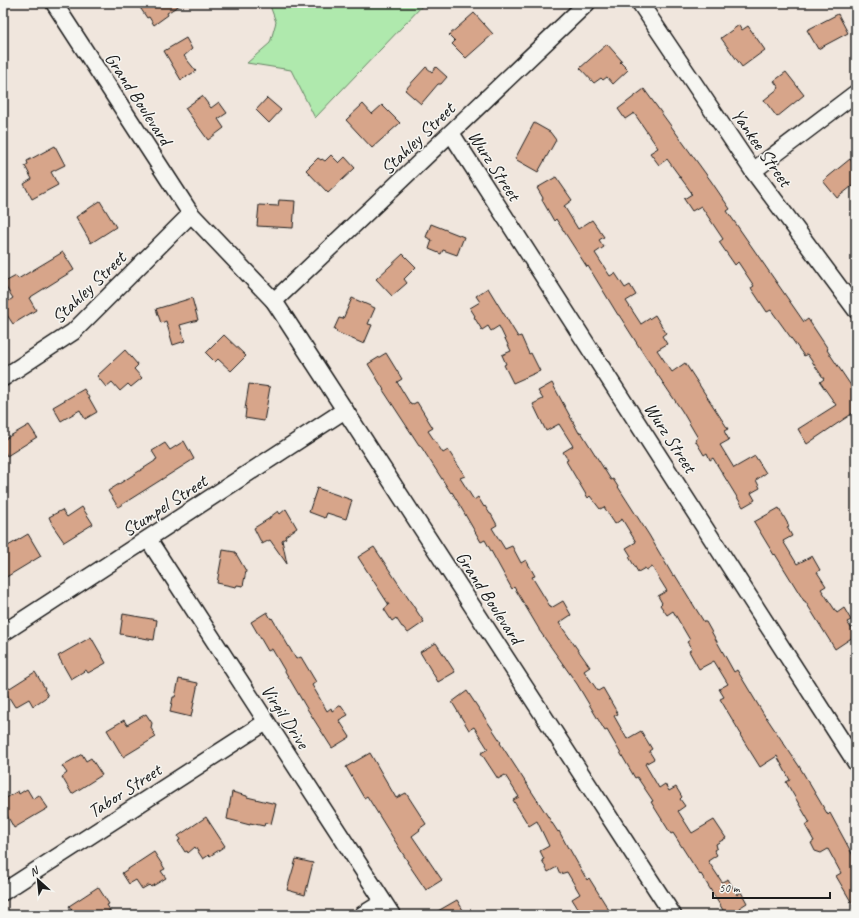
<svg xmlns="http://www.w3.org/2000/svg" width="859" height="918" font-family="Caveat,sans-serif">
<rect width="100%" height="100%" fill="#f0e6dd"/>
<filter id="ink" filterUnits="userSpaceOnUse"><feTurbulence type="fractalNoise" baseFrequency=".025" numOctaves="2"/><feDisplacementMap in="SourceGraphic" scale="8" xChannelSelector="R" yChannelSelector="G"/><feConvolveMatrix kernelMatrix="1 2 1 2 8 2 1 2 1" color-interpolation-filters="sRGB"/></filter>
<g filter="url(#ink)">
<path fill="#afe9ad" stroke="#668264" d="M269 3H425L315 118 291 70 247 63 270 43 276 22Z"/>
<g fill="#d7a58a" stroke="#1c1c1c">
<path d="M137 3H183L167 13 168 15 154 25 149 17 147 18Z"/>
<path d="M474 13 493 34 466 58 452 44 455 41 449 35Z"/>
<path d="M838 14 848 33 818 49 807 30Z"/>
<path d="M739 25 742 30 748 26 765 50 742 67 721 38Z"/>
<path d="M186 38 192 49 184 56 196 71 181 80 164 51Z"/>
<path d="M607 44 622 61 620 62 628 70 613 84 607 77 603 80 601 78 594 83 580 68Z"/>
<path d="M426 67 432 72 436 67 447 77 441 84H438L421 104 405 90Z"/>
<path d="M786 72 804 95 777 117 764 100 779 88 774 81Z"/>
<path d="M644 89 711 181 730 209 727 211 804 322 808 319 828 349 827 350 856 393V411L807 444 798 429 836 405 820 382 824 379 807 354 804 356 771 310 767 312 751 288 754 286 738 262 735 265 719 242 723 239 701 206 692 211 684 199 692 194 690 193 691 192 667 159 659 165 650 153 658 148 634 113 625 119 618 109Z"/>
<path d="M202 96 211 108 219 102 227 113 218 119 224 128 208 140 185 108Z"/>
<path d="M267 98 281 110 269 123 256 110Z"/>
<path d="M363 104 372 114 382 105 400 123 372 148 346 120Z"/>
<path d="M534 123 550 132 556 140 538 172 515 159Z"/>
<path d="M55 146 65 165 51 172 58 185 32 199 24 184 32 179 25 166 28 164 27 161Z"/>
<path d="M331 155 339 163 345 157 355 168 328 193 306 170 318 158 321 160 322 159 325 161Z"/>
<path d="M850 159 856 167V183L837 198 823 181Z"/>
<path d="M556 177 572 200 564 206 578 229 592 220 604 237 599 240 604 247 595 253 610 276 615 273 625 288 630 285 636 295 626 301 641 324 655 315 666 333 662 336 667 344 657 350 672 372 685 363 728 429 724 431 729 440 720 445 734 468 755 456 766 473 756 480 760 488 751 493 755 500 743 507 713 458 710 460 707 453 704 455 695 440 698 438 682 411 645 356 619 315H618L588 266 587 267 556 219 554 221 542 200 543 198 537 188Z"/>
<path d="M279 200 295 201 293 228 257 226 259 205 278 206Z"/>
<path d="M100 201 116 227 91 243 76 217Z"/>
<path d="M431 224 464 237 457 255 443 250 441 254 429 249 432 240 426 237Z"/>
<path d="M63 252 74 270 29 298 36 310 13 324 3 309V305L13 298 3 283 16 276 18 279Z"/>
<path d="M403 254 416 267 404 279 407 283 392 296 376 279Z"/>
<path d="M488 288 518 337 521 336 529 354 531 353 540 371 513 383 504 365 506 364 502 355 511 351 499 326 491 331 488 326 482 330 474 317 475 316 470 308 480 302 476 296Z"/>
<path d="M192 298 198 320 180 325 185 341 173 345 166 321 161 323 156 309Z"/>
<path d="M352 298 375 308 368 324 372 325 364 344 336 332 337 331 334 329 339 318 343 319Z"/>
<path d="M224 335 246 356 231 371 218 359 215 362 206 353Z"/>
<path d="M125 350 138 365 134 369 142 378 131 387 128 384 120 391 112 382 106 387 97 376Z"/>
<path d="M386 353 402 379 397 382 411 405 417 402 433 428 428 431 443 453 448 450 465 476 460 478 474 500 478 497 484 507 485 506 490 514H491L497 525 492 528 505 549 512 546 521 563 526 560 535 576 532 577 551 608 563 601 571 615 559 623 590 667 584 671 598 691 603 688 618 714 614 716 627 739 641 731 652 749 649 751 654 759 645 764 659 788 665 784 669 791 676 787 682 797 680 799 685 806 678 811 692 833 714 820 726 838 716 844 717 848 714 850 717 855 708 861 722 882 728 879 737 895 741 892 747 903 739 908 743 915H726L701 874 700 875 673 833 671 834 651 802 653 801 637 777 635 778 607 730 605 731 577 684 539 630V629L514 587 512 589 485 540 481 542 452 492 451 493 420 445H419L383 390H384L368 364Z"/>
<path d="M552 383 579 433 581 432 611 480 613 479 649 535 673 576 675 575 704 622H706L734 672 737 670 766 718V717L799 766 828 815 830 813 856 861V910L836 876 841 873 828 849 821 853 815 851 811 843 814 841 805 825 810 823 786 782 790 780 777 756 760 767 740 735 741 734 720 699 724 697 719 689 728 684 714 661 699 669 689 651 692 649 687 642 690 640 673 611 667 615 660 605 662 603 658 596 667 591 652 567 646 570 645 568 638 572 629 557 631 556 626 548 636 542 622 519 615 524 604 507 600 509 590 496 588 498 566 461 568 460 563 452 573 446 559 424 546 431 533 404 543 399 538 391Z"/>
<path d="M249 384 270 387 264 421 245 418 246 409H245Z"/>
<path d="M84 389 97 412 85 419 80 410 61 421 53 407Z"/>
<path d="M29 425 37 437 7 456 3 449V440Z"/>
<path d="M184 441 194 459 118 507 108 491 155 461V460L157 459 152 451 165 443 170 450Z"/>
<path d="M317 488 352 500 346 519 327 513 325 518 309 512Z"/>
<path d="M82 507 93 524 64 542 53 526 49 517 62 510 67 517Z"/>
<path d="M779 508 789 526 787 527 792 536 783 541 797 564 812 556 820 570 817 572 826 586 821 589 837 613 844 608 851 620 847 622 856 635 835 649 805 601H804L775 554 774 555 754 522Z"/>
<path d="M286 509 297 528 285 536 286 538 282 540 287 564 270 540 262 544 254 528 270 518V517L278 511 280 514Z"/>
<path d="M28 534 41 556 3 579V549Z"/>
<path d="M374 547 424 622 408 633 403 627H402L396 618 392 621 384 609 389 605 358 557Z"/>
<path d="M223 550 235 552 246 571 243 586 237 585 236 587 217 583Z"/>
<path d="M267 612 271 619 272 618 296 659 301 657 316 682 312 685 327 711 331 708 332 711 341 705 348 715 339 720 350 737 332 748 306 707 272 649 268 651 251 622Z"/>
<path d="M123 614 157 620 154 640 120 634Z"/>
<path d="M91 637 106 663 88 673 86 670 71 679 58 656Z"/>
<path d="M436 643 455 672 438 682 420 652Z"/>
<path d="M35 672 45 688 44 689 48 696 33 706 29 699 15 707 5 691Z"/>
<path d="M179 679 198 683 191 717 170 712 173 697H175Z"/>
<path d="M467 691 501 742 500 743 558 832 559 831 568 848H569L587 880 589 878 612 915H582L572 899 580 894 567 872 560 874 557 867 548 872 542 860 544 859 540 851 549 846 537 821 529 826 513 800 519 797 505 775 498 779 481 753 488 749 474 727 469 730 452 702Z"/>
<path d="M146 714 152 723 151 728 156 737 123 757 107 730 124 720 127 725Z"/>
<path d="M370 753 396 798 406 793 426 824 419 829 420 830 412 836 442 880 426 890 407 862H408L367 796 364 798 346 767Z"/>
<path d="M82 754 86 761 91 758 102 775 72 794 62 777 67 773 62 766Z"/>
<path d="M27 789 33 799 39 795 48 808 14 828 3 808V800L18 791 19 794Z"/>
<path d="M232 792 247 796V797L276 804 271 824 265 823 264 826 250 823V825L227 819Z"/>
<path d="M206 817 225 846 210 856 209 855 203 859 195 847 188 853 187 851 185 852 178 841 180 840 178 836Z"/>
<path d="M154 852 165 869 161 871 166 878 151 887 149 885 142 889 136 880 129 884 122 873Z"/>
<path d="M296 859 313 863 305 895 287 890Z"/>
<path d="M98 887 109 904 107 905 110 910 103 915H75L69 906Z"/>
<path d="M457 900 466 915H431Z"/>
</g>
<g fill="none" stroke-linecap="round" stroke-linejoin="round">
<g stroke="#1c1c1c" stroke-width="19">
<g id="minor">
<path d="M54 3 191 214 274 301 673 915"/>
<path d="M640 3 753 171 856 310"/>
<path d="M451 133 856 763"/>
<path d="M753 171 856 93"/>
<path d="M274 301 587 3"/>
<path d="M3 378 73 332 191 214"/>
<path d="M148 539 392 915"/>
<path d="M3 633 345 410"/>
<path d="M3 892 266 722"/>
<path d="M362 915 383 902"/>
</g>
</g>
<use href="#minor" stroke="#f6f6f2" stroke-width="16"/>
</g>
</g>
<g text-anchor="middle" stroke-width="3" stroke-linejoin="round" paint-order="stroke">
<g font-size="19" fill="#1c1c1c" stroke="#f6f6f2">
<text transform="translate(139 98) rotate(57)" y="7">Grand Boulevard</text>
<text transform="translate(417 138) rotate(-44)" y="7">Stahley Street</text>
<text transform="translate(762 147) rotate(55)" y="7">Yankee Street</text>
<text transform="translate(495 165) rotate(57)" y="7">Wurz Street</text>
<text transform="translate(88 287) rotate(-44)" y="7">Stahley Street</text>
<text transform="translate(671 437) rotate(57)" y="7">Wurz Street</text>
<text transform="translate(164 505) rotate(-33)" y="7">Stumpel Street</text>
<text transform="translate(490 597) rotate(57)" y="7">Grand Boulevard</text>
<text transform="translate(286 716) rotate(57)" y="7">Virgil Drive</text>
<text transform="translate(124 790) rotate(-33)" y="7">Tabor Street</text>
</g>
</g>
<rect width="859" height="918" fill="none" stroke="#f6f6f2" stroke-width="16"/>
<rect x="8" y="8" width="843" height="902" fill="none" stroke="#1c1c1c" stroke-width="1.5" filter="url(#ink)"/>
<g transform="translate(38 880) rotate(333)" stroke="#f6f6f2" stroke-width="3" paint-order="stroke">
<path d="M0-3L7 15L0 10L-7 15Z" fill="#1c1c1c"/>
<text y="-6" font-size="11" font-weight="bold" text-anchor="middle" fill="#1c1c1c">N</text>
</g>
<path d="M713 892v6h117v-6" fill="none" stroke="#1c1c1c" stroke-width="2"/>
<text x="719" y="892" font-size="12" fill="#1c1c1c" stroke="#f6f6f2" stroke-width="3" paint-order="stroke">50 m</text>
</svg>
